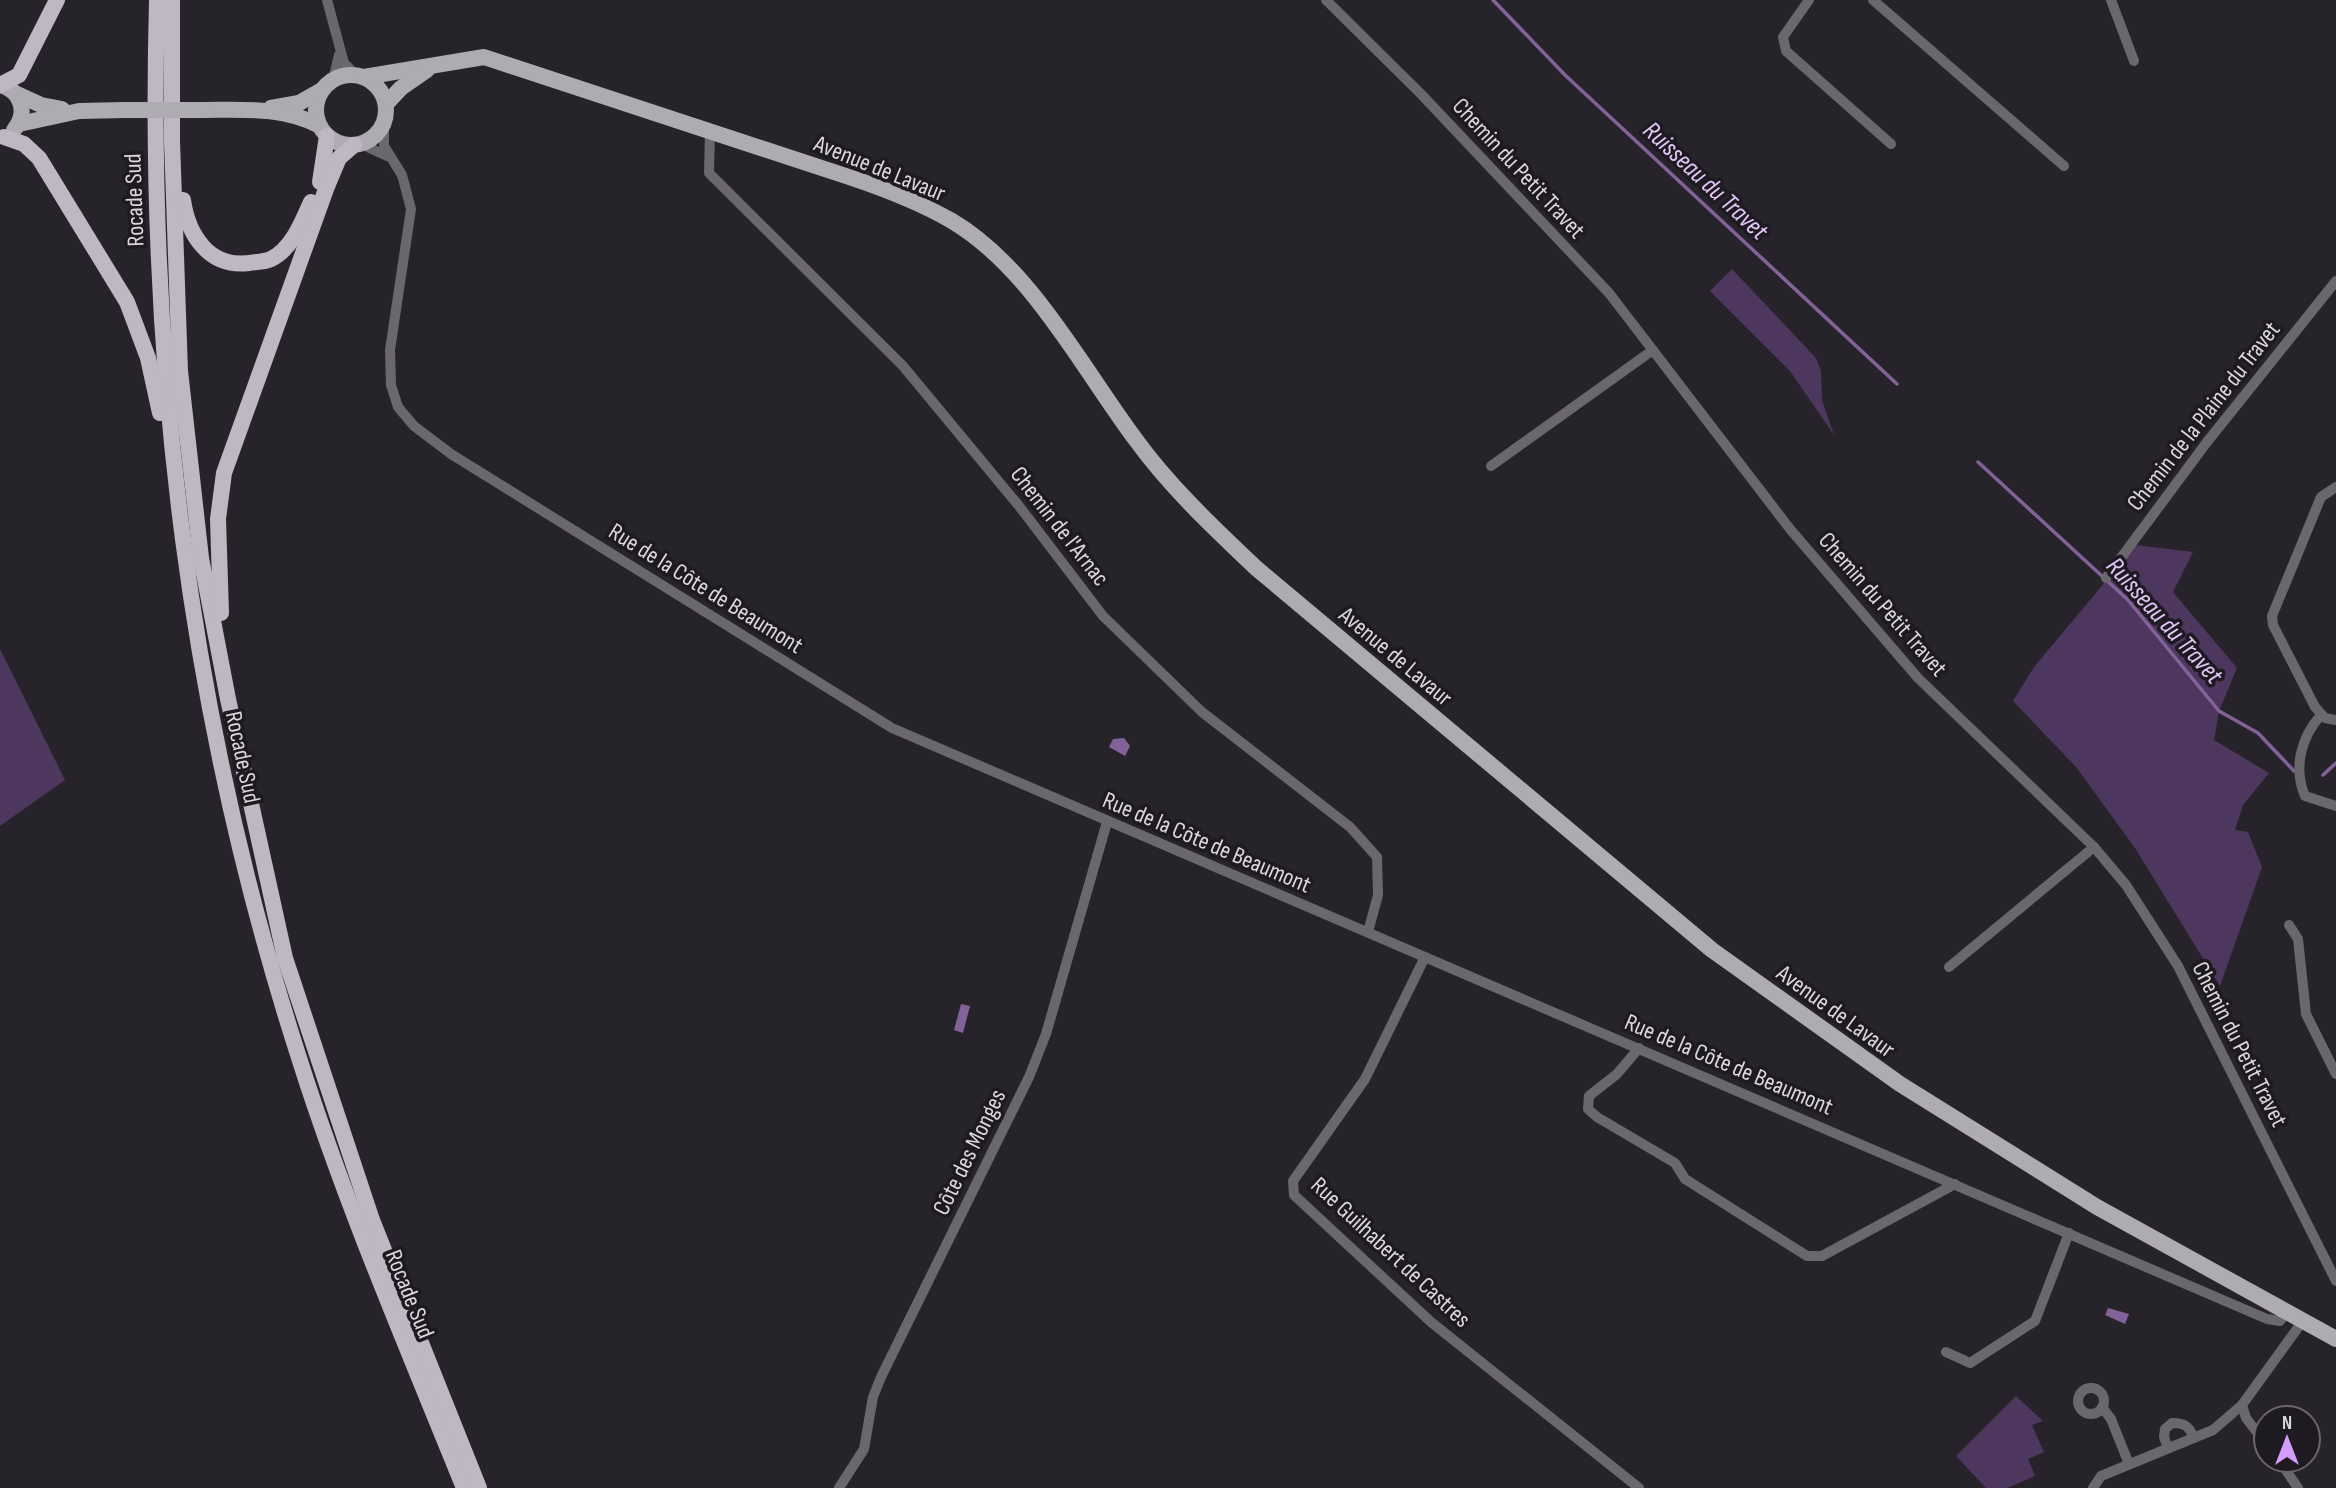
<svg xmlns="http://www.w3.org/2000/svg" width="2336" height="1488" font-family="'Sofia Sans Condensed',sans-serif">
<rect width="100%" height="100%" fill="#27232a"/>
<g fill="#4e375f">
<path d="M1732 269 1816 358 1821 371 1822 400 1834 435 1790 371 1710 291Z"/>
<path d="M2136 545 2193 552 2173 592 2237 668 2219 711 2214 740 2269 773 2243 805 2235 830 2248 832 2262 867 2220 986 2135 848 2076 767 2013 701 2034 667Z"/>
<path d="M0 649 65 780 0 826Z"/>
<path d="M2016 1396 2043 1421 2032 1425 2044 1452 2028 1459 2035 1476 2007 1488H1986L1956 1456Z"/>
</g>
<g fill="#826399">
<path d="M1124 738 1130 746 1125 756 1109 747 1113 739Z"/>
<path d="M961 1004 970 1006 963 1033 954 1030Z"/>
<path d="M2108 1308 2129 1314 2125 1324 2105 1315Z"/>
</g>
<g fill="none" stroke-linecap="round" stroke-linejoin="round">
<g stroke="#826399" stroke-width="3.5">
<path d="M1493 0 1565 75 1897 384"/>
<path d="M1978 462 2128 600 2219 711 2258 733 2294 771"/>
<path d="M2323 775 2336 763"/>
</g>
<g stroke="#6a686c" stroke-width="10">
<path d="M327 0 344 63 357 76"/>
<path d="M1326 0 1421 94 1609 293 1790 529 1918 678 2094 847 2126 885 2178 966 2336 1281"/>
<path d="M1809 0 1783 37 1786 51 1891 144"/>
<path d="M1873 0 2064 166"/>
<path d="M2111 0 2134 61"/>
<path d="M333 80 339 55"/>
<path d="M384 123V146L402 175 411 209 390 350 391 385 398 407 414 426 451 454 892 728 2267 1319 2280 1321 2285 1313"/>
<path d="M710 130 709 173 903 366 1019 506 1103 616 1202 712 1350 827 1377 857 1378 895 1368 932"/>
<path d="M361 144 387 156"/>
<path d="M1491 466 1653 350"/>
<path d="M2336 487 2321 497 2272 616 2273 625 2315 707 2325 718 2336 720"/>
<path d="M2106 578 2207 442 2336 281"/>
<path d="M2321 715C2301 737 2293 768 2305 796L2336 806"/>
<path d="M2289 925 2298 939 2306 1014 2336 1074"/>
<path d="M1425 957 1365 1079 1293 1181 1294 1195 1431 1322 1639 1488"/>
<path d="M1949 967 2094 847"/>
<path d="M1639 1048 1617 1074 1589 1096 1588 1109 1597 1117 1675 1163 1685 1179 1807 1256H1822L1955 1184"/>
<path d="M1946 1352 1970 1363 2035 1321 2069 1233"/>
<circle cx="2091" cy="1401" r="13"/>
<path d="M2102 1407 2111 1419 2129 1464"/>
<path d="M2266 1444 2246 1418 2242 1405 2302 1322"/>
<path d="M2168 1448 2164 1437 2165 1429 2172 1423C2185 1423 2189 1426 2194 1438"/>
<path d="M2279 1460 2298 1488"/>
<path d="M839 1488 864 1449 873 1397 881 1377 1029 1077 1046 1034 1107 822"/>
<path d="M2093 1488 2101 1476 2213 1430 2242 1405"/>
</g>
<g stroke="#afabb3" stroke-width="16">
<circle cx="351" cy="110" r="35"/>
<path d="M364 77 484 57 849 177C885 189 919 202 952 221 1031 268 1082 368 1136 440 1170 487 1214 528 1256 568L1712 950 1900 1084 2097 1207 2336 1339"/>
<path d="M0 85C22 91 28 113 14 130"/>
<path d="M17 94 41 105 62 109"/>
<path d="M386 104 401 88 427 70"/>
<path d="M271 108 299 103 322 90"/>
<path d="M201 110C241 110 283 106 320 126"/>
<path d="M19 124 79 111 125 110"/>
</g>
<g stroke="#bdb8c1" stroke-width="16">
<path d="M157 0C147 365 188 716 301 1064 347 1208 407 1347 464 1488"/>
<path d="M172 0V141L180 371 201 558 228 699 285 958 372 1220 479 1488"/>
<path d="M0 85 19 75 57 0"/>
<path d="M4 137 24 144 39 158 127 302 148 358 160 413"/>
<path d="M320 182 327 136"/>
<path d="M183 200C188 235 209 268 249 263 255 262 265 262 271 259 292 249 302 222 311 202"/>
<path d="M221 613 218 519 224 473 326 189 339 158 354 145"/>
</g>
<path stroke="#afabb3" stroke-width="16" d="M125 110H201"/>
</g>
<g text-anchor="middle" stroke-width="7" stroke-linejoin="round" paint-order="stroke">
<g font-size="24" fill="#dbd8dd" stroke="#1e1a21">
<text transform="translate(880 168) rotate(22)" y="8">Avenue de Lavaur</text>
<text transform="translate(1519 168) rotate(47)" y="8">Chemin du Petit Travet</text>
<text transform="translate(134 200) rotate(-92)" y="8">Rocade Sud</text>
<text transform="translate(2203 416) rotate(-52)" y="8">Chemin de la Plaine du Travet</text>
<text transform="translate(1060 526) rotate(52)" y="8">Chemin de l'Arnac</text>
<text transform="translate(706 588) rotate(32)" y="8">Rue de la Côte de Beaumont</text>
<text transform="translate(1883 604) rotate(49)" y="8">Chemin du Petit Travet</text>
<text transform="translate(1396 656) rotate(40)" y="8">Avenue de Lavaur</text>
<text transform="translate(243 757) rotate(78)" y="8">Rocade Sud</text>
<text transform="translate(1207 842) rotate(23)" y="8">Rue de la Côte de Beaumont</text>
<text transform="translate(1836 1011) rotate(36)" y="8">Avenue de Lavaur</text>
<text transform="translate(2240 1044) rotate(63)" y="8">Chemin du Petit Travet</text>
<text transform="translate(1729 1064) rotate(23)" y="8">Rue de la Côte de Beaumont</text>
<text transform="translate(969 1152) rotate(-64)" y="8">Côte des Monges</text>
<text transform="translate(1391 1252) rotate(43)" y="8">Rue Guilhabert de Castres</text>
<text transform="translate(410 1294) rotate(68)" y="8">Rocade Sud</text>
</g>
<g font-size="26" font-style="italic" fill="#e1c6f6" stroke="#1e1a21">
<text transform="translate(1706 180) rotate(43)" y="9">Ruisseau du Travet</text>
<text transform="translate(2165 620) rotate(48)" y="9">Ruisseau du Travet</text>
</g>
</g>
<g transform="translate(2287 1439)"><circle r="33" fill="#1e1a21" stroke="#6a666c" stroke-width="2"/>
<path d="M0-5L12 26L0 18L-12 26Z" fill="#d49cfc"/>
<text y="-10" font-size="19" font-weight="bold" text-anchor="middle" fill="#dbd8dd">N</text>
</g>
</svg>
